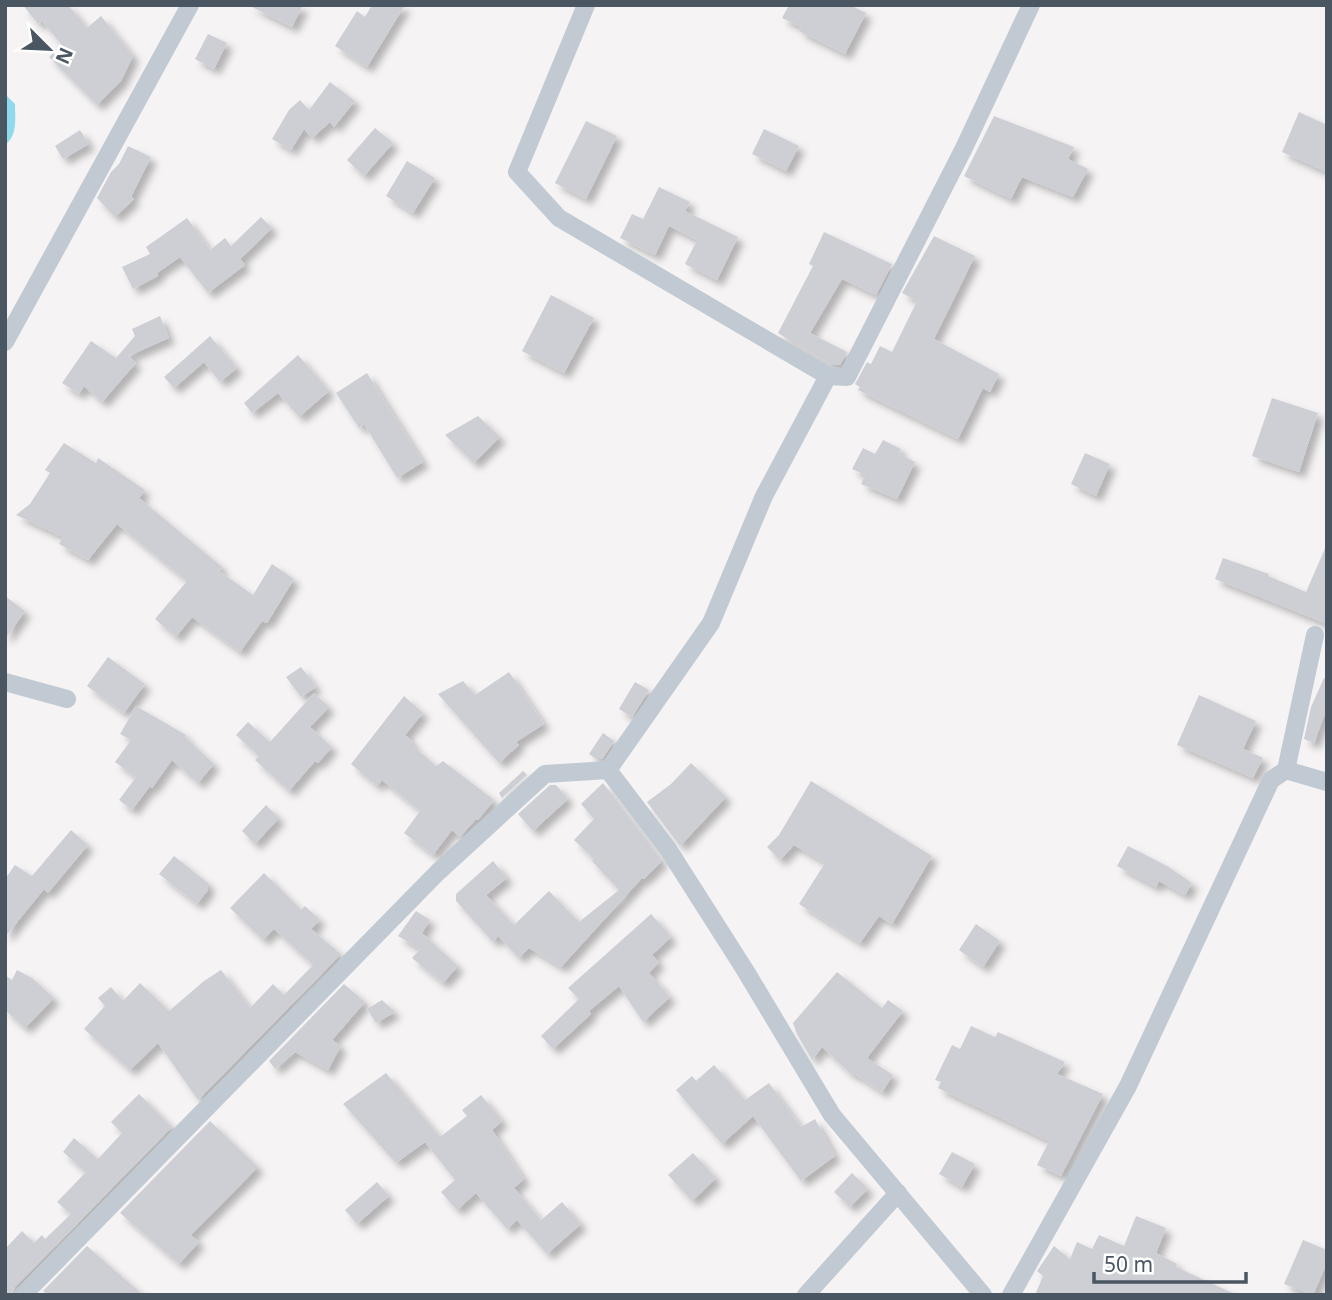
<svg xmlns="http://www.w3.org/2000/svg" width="1332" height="1300" font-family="'Noto Sans',sans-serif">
<defs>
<filter id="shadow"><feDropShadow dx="6" dy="6" stdDeviation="3.5" flood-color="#0004"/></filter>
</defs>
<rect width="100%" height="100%" fill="#f5f3f3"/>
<path fill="#90daee" d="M5 94 15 104C15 119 18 135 5 145Z"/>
<g fill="#cdcfd5" filter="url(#shadow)">
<path d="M23 5H68L87 28 101 16 133 56 121 81 97 105 49 57 62 45 42 21 38 24Z"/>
<path d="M248 5H303L292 27Z"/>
<path d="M372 5H405L367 67 335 46 357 11 365 17Z"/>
<path d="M789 5H850L866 13 845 54 799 31 801 27 782 18Z"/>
<path d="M208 34 227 43 214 69 195 59Z"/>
<path d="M330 82 355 101 334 127 330 122 312 138 304 129 291 150 272 139 289 110 300 100 309 110Z"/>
<path d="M1299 112 1327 125V172L1282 152Z"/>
<path d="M994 116 1074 147 1068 159 1088 169 1073 197 1022 177 1011 199 964 176Z"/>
<path d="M586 121 617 136 586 199 555 183Z"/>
<path d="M375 128 393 143 364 176 347 160Z"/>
<path d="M764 129 799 146 786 171 752 154Z"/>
<path d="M80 130 89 144 63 159 55 146Z"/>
<path d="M128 146 151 157 131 197 134 199 115 217 97 198 111 172 119 164Z"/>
<path d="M407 161 435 178 413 213 386 196Z"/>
<path d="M659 187 690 202 685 211 738 237 717 280 685 264 697 240 669 226 655 255 620 238 632 214 643 219Z"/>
<path d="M261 217 272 228 240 259 245 265 208 293 180 257 157 273 158 276 133 289 122 267 150 254 146 247 187 218 210 250 225 238 231 246Z"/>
<path d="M824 232 892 264 876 295 842 279 810 333 847 352 840 365H831L778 333 813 266 809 264Z"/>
<path d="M934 236 975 256 934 339 999 374 990 392 983 388 958 439 858 390 860 387 855 384 867 362 871 364 880 346 892 352 917 301 902 293Z"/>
<path d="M551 295 594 318 564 373 522 351Z"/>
<path d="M160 316 169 338 128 356 136 363 102 402 84 386 79 394 62 383 91 341 116 358 135 336 132 329Z"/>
<path d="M210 336 237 368 220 382 204 362 174 388 164 377Z"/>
<path d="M298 355 329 391 299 417 278 393 252 413 244 403Z"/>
<path d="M367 373 423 462 397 478 364 424 359 428 336 393Z"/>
<path d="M1272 398 1318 413 1299 472 1252 456Z"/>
<path d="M478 416 500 437 474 463 445 435Z"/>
<path d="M883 440 901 449 899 454 915 462 897 499 861 484 865 475 852 469 863 448 875 454Z"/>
<path d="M64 443 96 463 98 458 145 490 139 498 222 567 219 571 253 595 272 564 294 579 267 623 262 621 240 652 192 617 176 637 155 619 187 581 117 524 88 560 59 544 63 537 16 515 30 504 50 473 45 470Z"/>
<path d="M1085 453 1110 464 1096 496 1071 484Z"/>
<path d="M1327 544V624L1215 579 1223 558 1269 574 1268 576 1306 592Z"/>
<path d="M5 596 25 611 5 639Z"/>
<path d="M108 657 145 684 124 713 87 686Z"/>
<path d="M301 667 316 687 301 697 286 677Z"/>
<path d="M509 672 544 724 516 742 519 745 499 763 438 694 463 681 475 695Z"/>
<path d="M1324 678 1327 680V708L1314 743 1304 739 1311 707Z"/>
<path d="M635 682 649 690 632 717 619 709Z"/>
<path d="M314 693 329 707 310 727 332 747 318 763 315 761 289 791 255 760 259 756 236 735 248 722 270 742Z"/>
<path d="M1199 695 1256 721 1243 749 1263 758 1253 778 1177 745Z"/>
<path d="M404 696 423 713 405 735 413 742 411 744 436 766 443 761 494 800 478 820 476 819 460 837 452 830 433 855 404 833 420 811 382 780 377 786 351 764Z"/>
<path d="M136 706 186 735 185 737 214 764 198 783 172 760 152 788 150 786 132 810 119 800 136 777 115 762 131 740 120 734Z"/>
<path d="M603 733 614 741 602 759H596L589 754Z"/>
<path d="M691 763 726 797 680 846 647 802 671 784Z"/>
<path d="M523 771 527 775 502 798 499 793Z"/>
<path d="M811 781 932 856 892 924 879 916 860 943 799 904 825 863 794 845 780 860 767 847 779 835Z"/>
<path d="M603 783 662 861 644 879 642 878 561 967 529 948 519 958 498 936 493 942 456 901V894L493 861 507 878 486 895 514 925 549 891 579 922 619 890 592 861 594 859 574 840 594 819 581 804Z"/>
<path d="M550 785H556L568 799 533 831 518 814Z"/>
<path d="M266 805 279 818 255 844 242 831Z"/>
<path d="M71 830 88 845 48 893 44 889 5 937V879L15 865 32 876Z"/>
<path d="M1128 846 1167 866 1192 883 1185 895 1159 881 1156 887 1117 866Z"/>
<path d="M174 856 208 883V890L197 904 159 874Z"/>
<path d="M264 873 301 910 305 906 320 920 311 929 341 954 198 1100 158 1043 130 1070 84 1029 105 1006 98 998 111 987 123 1001 140 983 169 1011 204 981 221 970 250 1008 273 984 284 995 313 965 274 929 263 940 230 908Z"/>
<path d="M416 911 430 920 422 933 458 966 443 983 412 958 420 949 398 936Z"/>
<path d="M651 914 671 937 652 955 659 962 649 973 670 997 643 1022 619 986 589 1011 591 1014 553 1049 541 1036 579 999 568 988Z"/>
<path d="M976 924 1000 941 983 967 959 950Z"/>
<path d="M17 970 32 978 54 998 25 1028 5 1010V975L12 980Z"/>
<path d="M837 972 882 1008 888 1000 903 1011 867 1058 893 1075 882 1092 853 1073 852 1075 822 1047 812 1060 797 1034 793 1023Z"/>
<path d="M344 984 365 1002 332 1040 341 1046 328 1070 295 1052 275 1069 269 1061Z"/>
<path d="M382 1000 395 1012 376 1023 367 1009Z"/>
<path d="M971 1026 995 1037 998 1032 1065 1062 1057 1074 1103 1094 1061 1176 1037 1165 1049 1141 938 1088 941 1082 935 1080 952 1045 960 1049Z"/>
<path d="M714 1065 745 1100 769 1083 801 1127 815 1119 835 1156 801 1181 753 1116 722 1144 676 1090 692 1076 696 1081Z"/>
<path d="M386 1073 440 1137 467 1116 462 1110 481 1095 502 1121 492 1130 524 1179 514 1188 541 1220 562 1202 581 1224 547 1254 517 1220 507 1229 476 1193 457 1210 441 1192 455 1180 425 1142 396 1163 343 1104Z"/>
<path d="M139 1094 172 1127 15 1287 11 1295H5V1249L22 1231 34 1243 42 1235 45 1239 71 1214 57 1202 86 1172 63 1152 74 1138 98 1159 122 1133 111 1122Z"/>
<path d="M210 1121 258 1167 191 1235 199 1242 179 1264 120 1213Z"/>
<path d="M952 1152 975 1164 962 1187 939 1174Z"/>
<path d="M693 1153 716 1178 692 1201 668 1175Z"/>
<path d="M852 1173 868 1189 850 1207 834 1192Z"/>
<path d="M377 1182 389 1196 357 1224 345 1210Z"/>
<path d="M1136 1216 1166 1228 1156 1253 1177 1264 1176 1267 1237 1295H1035L1043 1276 1037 1271 1054 1246 1070 1259 1077 1242 1092 1249 1099 1235 1124 1246Z"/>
<path d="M1303 1240 1327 1250V1263L1313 1295 1284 1284Z"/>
<path d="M87 1246 112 1268 143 1295H48L43 1291Z"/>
</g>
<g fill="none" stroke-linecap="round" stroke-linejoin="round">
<g stroke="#c1cad2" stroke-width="18">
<path d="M586 5 517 172 559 218 828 376 847 377 964 148 1031 5"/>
<path d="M5 342 190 5"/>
<path d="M5 682 67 699"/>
<path d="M608 770 668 849 745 970 832 1115 983 1295"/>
<path d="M608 770 711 623 764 496 828 376"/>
<path d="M1286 770 1315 635"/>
<path d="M23 1295 438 872 545 774 608 770"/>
<path d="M806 1295 898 1193"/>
<path d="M1011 1295 1128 1086 1271 780 1286 770 1327 782"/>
</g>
</g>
<rect width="1332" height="1300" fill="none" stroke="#4a5661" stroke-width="14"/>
<g transform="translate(49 49) rotate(114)" stroke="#ffffff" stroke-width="5" paint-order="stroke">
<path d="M0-5L12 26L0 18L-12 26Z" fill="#4a5661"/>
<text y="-10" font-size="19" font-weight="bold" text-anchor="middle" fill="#4a5661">N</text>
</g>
<path d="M1094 1272v10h152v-10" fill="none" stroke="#4a5661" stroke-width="3.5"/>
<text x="1104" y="1272" font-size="21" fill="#4a5661" stroke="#ffffff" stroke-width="5" paint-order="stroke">50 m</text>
</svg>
